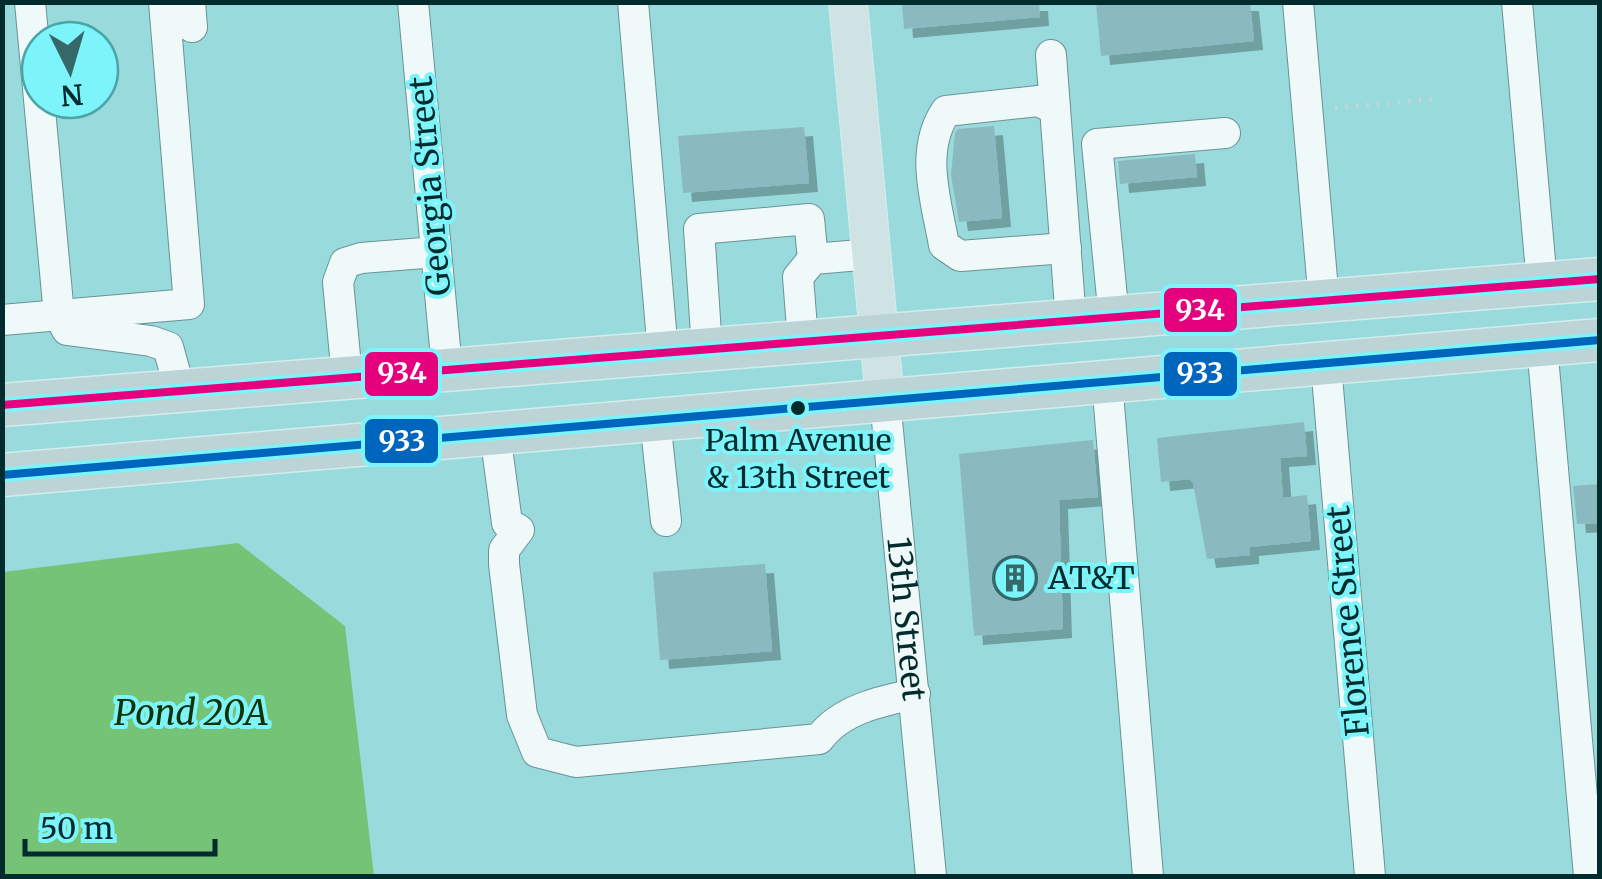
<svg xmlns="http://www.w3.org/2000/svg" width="1602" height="879" font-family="Merriweather,serif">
<defs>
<filter id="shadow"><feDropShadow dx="9" dy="9" stdDeviation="0" flood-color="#0004"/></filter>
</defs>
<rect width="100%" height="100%" fill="#99dadc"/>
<path fill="#75c376" d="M238 543 345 626 374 876H3V572Z"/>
<g fill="#8abac0" filter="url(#shadow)">
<path d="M902 2H1039L1040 17 904 29Z"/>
<path d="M1096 2H1250L1254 41 1101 56Z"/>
<path d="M994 126 1002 218 959 222 951 175 955 133 958 129Z"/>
<path d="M804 127 809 183 683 193 678 136Z"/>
<path d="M1195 154 1197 177 1120 184 1118 161Z"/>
<path d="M1304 422 1307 456 1280 458 1283 498 1307 495 1311 541 1250 547V555L1207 559 1193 483 1190 479 1161 482 1157 438Z"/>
<path d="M1093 440 1098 497 1059 500 1063 629 974 636 959 454Z"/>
<path d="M1600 484V523L1577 524 1573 486Z"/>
<path d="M765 564 772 651 660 660 653 572Z"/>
</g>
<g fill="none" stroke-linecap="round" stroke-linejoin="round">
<g stroke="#699394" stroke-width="32">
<g id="minor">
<path d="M30 2 59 315 67 330 151 341 168 347 180 390"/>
<path d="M190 2 192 27"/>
<path d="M413 2 447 369"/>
<path d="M633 2 663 353"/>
<path d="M1298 2 1324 302"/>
<path d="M1517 2 1542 283"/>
<path d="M1051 55 1071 321"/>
<path d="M1055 109 1038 101 946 111C919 151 936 200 944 245L960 256 1066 248"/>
<path d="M1114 318 1097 144 1225 133"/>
<path d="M2 320 189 304 164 2"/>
<path d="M803 341 798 277 813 259 872 254"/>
<path d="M1542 345 1589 876"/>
<path d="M707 349 699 229 809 219 813 259"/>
<path d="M1326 365 1370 876"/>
<path d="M347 377 338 282 345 263 361 258 436 252"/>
<path d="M1107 381 1148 876"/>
<path id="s1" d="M885 400 931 876"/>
<path d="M655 420 666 521"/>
<path d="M495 433 507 523 519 530 504 550V564L522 715 537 752 576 762 819 739C840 710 880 701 915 694"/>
</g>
</g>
<g stroke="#d1eeef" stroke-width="40">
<path id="major" d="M848 2 885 400"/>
</g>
<g stroke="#d1eeef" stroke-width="45">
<g id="highway">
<path d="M2 405 1600 279"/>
<path d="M2 475 1600 340"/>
</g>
</g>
<path stroke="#c1d6d7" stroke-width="5" stroke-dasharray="2.5 8" stroke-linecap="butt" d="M1335 108 1434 99"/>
<use href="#minor" stroke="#f0f9fa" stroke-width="30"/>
<use href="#major" stroke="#d0e3e4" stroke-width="38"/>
<use href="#highway" stroke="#bcd4d5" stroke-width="42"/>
<g stroke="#7cf4f9" stroke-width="15">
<path id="bus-1" d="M2 475 1600 340"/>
</g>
<g stroke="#7cf4f9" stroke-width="15">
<path id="bus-2" d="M2 405 1600 279"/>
</g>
<use href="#bus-1" stroke="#0065bd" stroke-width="8"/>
<use href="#bus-2" stroke="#e5007d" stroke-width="8"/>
</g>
<defs>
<g id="building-ring" transform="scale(2.25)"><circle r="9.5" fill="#7cf4f9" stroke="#36686a" stroke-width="1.5"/><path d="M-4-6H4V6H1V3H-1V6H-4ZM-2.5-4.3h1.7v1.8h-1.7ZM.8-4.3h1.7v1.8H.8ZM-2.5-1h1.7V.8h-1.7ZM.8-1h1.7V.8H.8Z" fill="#36686a"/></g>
</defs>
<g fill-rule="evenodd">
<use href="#building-ring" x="1015" y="578"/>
</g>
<circle fill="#012b2c" stroke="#7cf4f9" stroke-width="4" cx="798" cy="408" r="9"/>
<g text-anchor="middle" stroke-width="8" stroke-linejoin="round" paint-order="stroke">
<g font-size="30" fill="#012b2c" stroke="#7cf4f9">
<text x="798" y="451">Palm Avenue<tspan x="798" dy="37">&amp; 13th Street</tspan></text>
</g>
<g font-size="32" fill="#012b2c" stroke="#7cf4f9">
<text transform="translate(430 186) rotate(-95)" y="11">Georgia Street</text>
<text dy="11" stroke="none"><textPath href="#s1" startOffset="220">13th Street</textPath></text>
<text transform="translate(1348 621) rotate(-95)" y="11">Florence Street</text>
</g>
<g font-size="32" fill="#012b2c" stroke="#7cf4f9" text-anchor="start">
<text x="1048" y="589">AT&amp;T</text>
</g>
<g font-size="35" font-style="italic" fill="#113206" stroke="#7cf4f9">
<text x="191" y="725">Pond 20A</text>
</g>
</g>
<g stroke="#7cf4f9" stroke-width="4">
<rect x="1162" y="286" width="77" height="48" rx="10" fill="#e5007d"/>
<rect x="363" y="350" width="77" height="48" rx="10" fill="#e5007d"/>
<rect x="1162" y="350" width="77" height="48" rx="10" fill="#0065bd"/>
<rect x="363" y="417" width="77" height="48" rx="10" fill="#0065bd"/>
</g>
<g font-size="28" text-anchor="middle" font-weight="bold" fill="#fff">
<text x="1200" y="320">934</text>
<text x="402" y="383">934</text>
<text x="1200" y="383">933</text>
<text x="402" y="451">933</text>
</g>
<rect width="1602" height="879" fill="none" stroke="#012b2c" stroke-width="10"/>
<g transform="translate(70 70) rotate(175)"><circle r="48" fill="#7cf4f9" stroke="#4ba4a7" stroke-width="2.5"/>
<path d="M0-8L18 38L0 25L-18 38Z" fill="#36686a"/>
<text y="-15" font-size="28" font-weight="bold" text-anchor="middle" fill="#012b2c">N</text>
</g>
<path d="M25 839v15h190v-15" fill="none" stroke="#012b2c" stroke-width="5"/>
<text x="40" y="839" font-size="30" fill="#012b2c" stroke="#7cf4f9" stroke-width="8" paint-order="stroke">50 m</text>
</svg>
